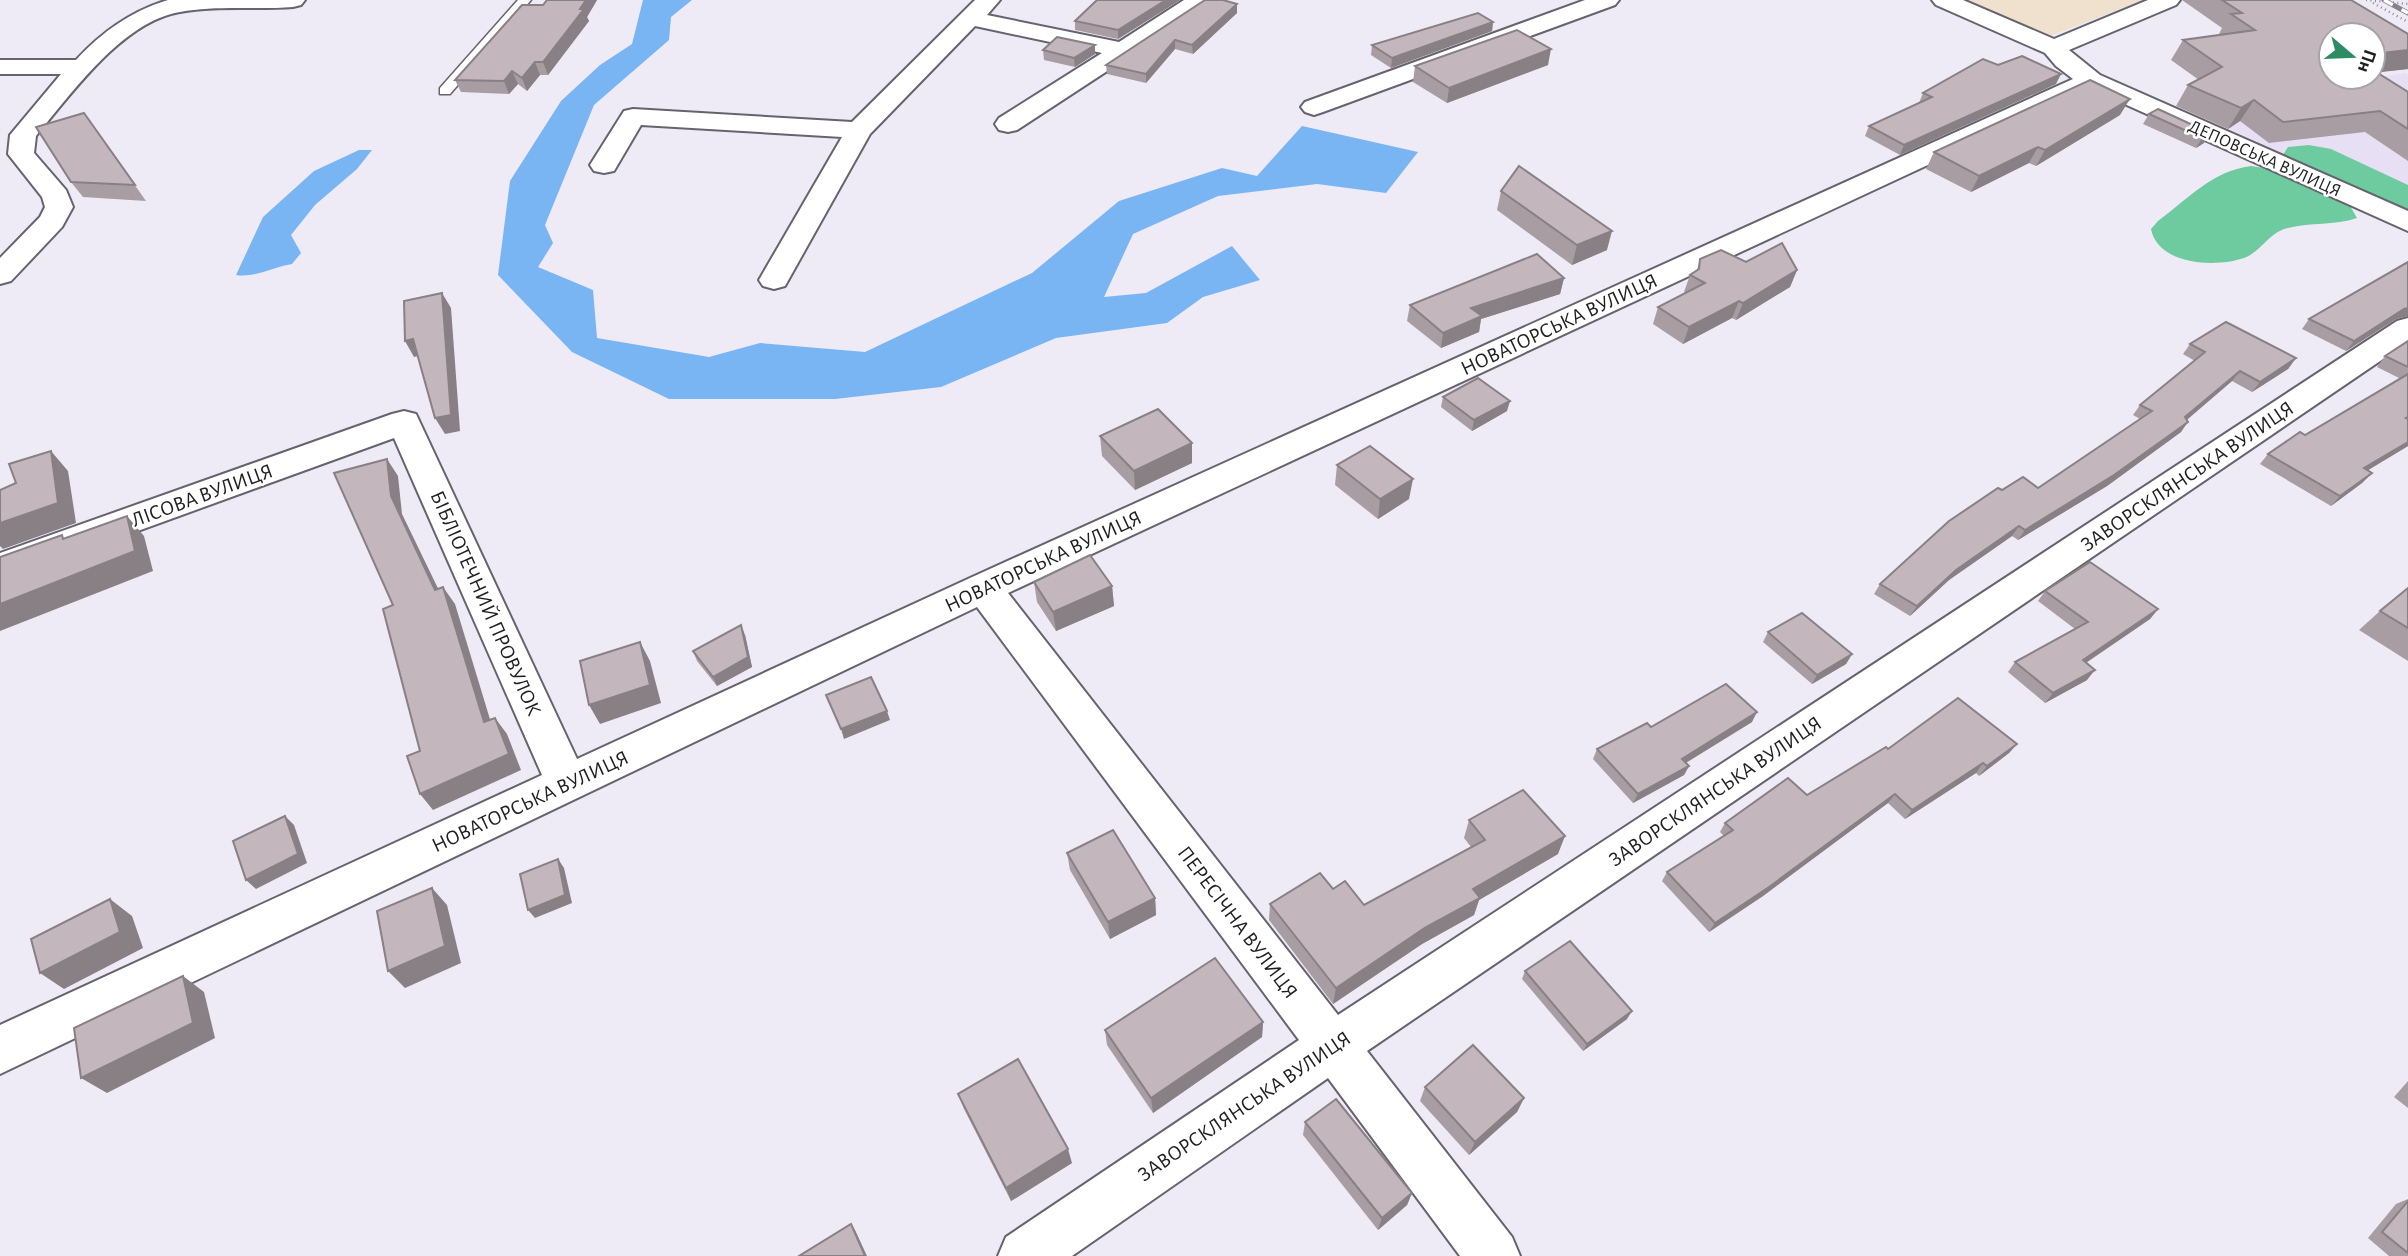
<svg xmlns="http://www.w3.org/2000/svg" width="2408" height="1256" font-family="'Alegreya Sans',sans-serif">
<rect width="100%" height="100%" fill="#eeebf7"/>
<path fill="#f0e1ce" d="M1956 0H2144L2045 38Z"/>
<path fill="#e7dff4" d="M2405 73 2408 75V213L2186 108Z"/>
<g fill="#6ecb9f">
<path d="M2309 145 2331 149 2408 185V218L2293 166 2283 155 2288 147Z"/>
<path d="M2251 166 2271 169 2349 204 2357 218C2334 226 2311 222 2288 228 2269 232 2261 252 2244 258 2215 268 2158 265 2151 229L2158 221C2188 199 2212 171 2251 166Z"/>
</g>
<g fill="#79b4f3">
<path d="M643 0H692L671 17 669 40 594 105 545 225 553 243 538 267 593 290 597 338 709 357 760 343 865 352 1032 273 1119 201 1222 168 1257 176 1302 126 1418 152 1386 193 1317 184 1218 196 1133 234 1104 297 1146 293 1232 246 1260 280 1203 297 1167 323 1056 338 941 387 835 399H669L572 352 498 275 510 181 561 101 600 65 632 44Z"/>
<path d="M359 150H372L357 169 315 205 291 235 301 253 292 264C273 267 255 278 236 275L263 217 314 171Z"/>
</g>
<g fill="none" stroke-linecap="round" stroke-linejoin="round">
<g stroke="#66636e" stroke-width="3">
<path id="lane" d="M518 0H531L450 94H440V88Z"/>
</g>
<g stroke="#66636e" stroke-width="4">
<g id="street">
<path d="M168 0H305L301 5 293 7C256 10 217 5 180 12 123 21 71 94 36 136L34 153 66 190 73 207 62 227 11 281 0 284V258L40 217 45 207 42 197 8 154 10 135 61 74H0V60H76C102 32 131 11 168 0Z"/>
<path d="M975 0H1000L987 15 1119 42 1184 0H1212L1208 5 1017 130 1008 132 999 130 995 124 999 118 1102 53 975 26 870 134 785 286 774 289 763 286 759 280 842 137 641 125 614 171 604 173 594 171 590 165 624 111 633 109 852 122Z"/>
<path d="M1585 0H1619L1615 5 1323 112 1314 115 1305 112 1301 107 1305 102Z"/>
<path d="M1932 0H1963L2054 39 2148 0H2180L2176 5 2069 50 2100 75 2408 211V231L2091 89 1008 593 1338 1015 2397 321 2408 318V342L1367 1051 1512 1237 1520 1256H1460L1328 1078 1072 1256H998L1006 1237 1299 1040 977 607 0 1074V1025L542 775 394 438 0 581V553L392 414 404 411 416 414 577 759 970 578 2073 79 2056 66 2045 53 1936 5Z"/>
</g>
</g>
<g stroke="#8b8992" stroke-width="2.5" stroke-dasharray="1 3.5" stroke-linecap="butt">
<path d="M2366 0 2408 4"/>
<path d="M2373 3 2408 22"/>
</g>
<use href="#lane" fill="#fff" fill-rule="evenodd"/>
<use href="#street" fill="#fff" fill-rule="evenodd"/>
<g stroke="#85838b" stroke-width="5">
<path id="rail" d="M2384 0 2408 13"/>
</g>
<use href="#rail" stroke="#fff" stroke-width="3.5" stroke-dasharray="10" stroke-linecap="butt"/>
</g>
<g fill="#a89da3">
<path d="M547 0H597L587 17 589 21 548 75H540L527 91 518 84 509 94 461 92 455 80 543 5Z"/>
<path d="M1180 0 1118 39 1075 30V21Z"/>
<path d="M2182 0H2351L2408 34V69L2377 72 2408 92V161L2365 132 2269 143 2240 121 2228 129 2176 106 2188 85 2199 80 2171 60 2183 40 2221 35 2219 34 2222 28Z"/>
<path d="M1237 4V13L1193 54 1175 49 1146 83 1107 74 1106 65Z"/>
<path d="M1493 22 1492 31 1391 68 1371 55 1372 45Z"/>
<path d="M1043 50 1095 54 1075 67 1044 60Z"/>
<path d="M1548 65 1447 103 1413 82 1415 66Z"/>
<path d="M1998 65 2056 84 1900 155 1865 136 1869 126 1919 103 1923 93Z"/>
<path d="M84 113 146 201 83 197 71 182Z"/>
<path d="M2149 114 2210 133 2204 143 2196 148 2143 124Z"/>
<path d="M2120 115 2036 166 2029 163 1971 192 1926 169 1934 152Z"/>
<path d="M1501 191 1607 250 1572 265 1497 210Z"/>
<path d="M1700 259 1746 262 1797 270 1790 287 1736 320 1732 318 1683 344 1653 324 1658 307 1686 293 1684 292 1690 275 1697 270Z"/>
<path d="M2408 262V316L2396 319 2346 351 2302 329 2309 319Z"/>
<path d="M1564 278 1560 294 1481 319 1479 332 1441 348 1407 321 1410 305Z"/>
<path d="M2408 341V446L2368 470 2372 473 2362 483 2331 506 2260 464 2268 454 2305 435 2401 379 2377 367 2385 356Z"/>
<path d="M2190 344 2296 358 2288 369 2252 392 2232 381 2187 420 2181 432 2107 486 2018 540 2012 536 1949 580 1910 616 1874 594 1880 584 2002 490 2038 488 2140 419 2133 415 2140 405 2195 361 2183 354Z"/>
<path d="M1443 397 1507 411 1472 431 1441 407Z"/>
<path d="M1100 436 1192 443V463L1135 490 1102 456Z"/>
<path d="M1337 465 1409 499 1378 519 1335 485Z"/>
<path d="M1034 582 1112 586 1114 606 1056 631 1037 602Z"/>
<path d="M2408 588V661L2359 630 2380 611Z"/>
<path d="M2045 591 2158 609 2150 619 2086 663 2087 680 2045 703 2008 672 2015 662 2075 629 2038 601Z"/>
<path d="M1768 632 1852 654 1846 664 1812 684 1763 642Z"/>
<path d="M745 635 752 667 717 686 697 661 693 651Z"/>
<path d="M1752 722 1686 763 1689 766 1684 775 1633 803 1593 759 1597 749 1651 727Z"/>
<path d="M2017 744 2009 753 1979 776 1976 773 1905 819 1888 803 1763 896 1709 932 1662 881 1667 872 1724 836 1720 832 1725 823 1807 795 1888 749Z"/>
<path d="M1469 820 1558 854 1479 900 1474 915 1422 944 1333 1004 1269 920 1270 904 1333 889 1364 905 1471 847 1464 838Z"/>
<path d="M1067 853 1155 898 1156 915 1110 939 1070 870Z"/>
<path d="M1525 971 1627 1019 1583 1051 1522 979Z"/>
<path d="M1263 1022 1262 1037 1153 1113 1107 1045 1105 1030Z"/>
<path d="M2408 1081V1108L2394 1097Z"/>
<path d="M1425 1087 1524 1098 1517 1112 1469 1155 1420 1101Z"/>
<path d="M958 1094 1072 1163 1011 1201 964 1109Z"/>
<path d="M1305 1122 1412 1193 1407 1205 1378 1230 1303 1135Z"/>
<path d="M2408 1199V1256H2389L2368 1238 2396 1204Z"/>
</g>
<g fill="#888084">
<path d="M586 0H597L587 17 589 21 548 75 543 62Z"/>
<path d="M1166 0H1180L1118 39V30Z"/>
<path d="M1237 4V13L1193 54 1192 45Z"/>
<path d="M1493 22 1492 31 1391 68 1392 58Z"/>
<path d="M1175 40V49L1146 83V74Z"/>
<path d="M1095 45V54L1075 67 1074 58Z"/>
<path d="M1551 49 1548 65 1447 103 1449 88Z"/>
<path d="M2408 50V69L2373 73V54Z"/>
<path d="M535 62 540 75 527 91 522 78Z"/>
<path d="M512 71 518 84 509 94 504 81Z"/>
<path d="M2061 74 2056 84 1900 155 1904 145Z"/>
<path d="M2130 99 2120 115 2036 166 2045 150Z"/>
<path d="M2254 100 2240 121 2228 129 2241 108Z"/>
<path d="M2210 133 2204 143 2196 148 2202 138Z"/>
<path d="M2038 147 2029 163 1971 192 1979 176Z"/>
<path d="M1612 231 1607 250 1572 265 1577 245Z"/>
<path d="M1797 270 1790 287 1736 320 1743 303Z"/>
<path d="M1564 278 1560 294 1481 319 1479 332 1441 348 1443 333 1471 308Z"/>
<path d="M442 293 451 308 460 431 445 434 435 418Z"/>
<path d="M1739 301 1732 318 1683 344 1689 327Z"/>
<path d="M2408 308V316L2396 319 2346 351 2354 341 2404 309Z"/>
<path d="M413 339 422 355 414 357 405 341Z"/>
<path d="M2296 358 2288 369 2252 392 2260 382Z"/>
<path d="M2240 371 2232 381 2178 427 2185 417Z"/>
<path d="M1510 401 1507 411 1472 431 1474 420Z"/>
<path d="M2188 422 2181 432 2107 486 2018 540 2025 530Z"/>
<path d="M2408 442V446L2355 478 2364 468Z"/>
<path d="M1192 443V463L1135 490 1134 471Z"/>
<path d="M51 451 68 471 76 523 3 549 0 546V523Z"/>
<path d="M387 459 398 476 402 514 447 607 435 590 391 496Z"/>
<path d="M2372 473 2362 483 2331 506 2340 496Z"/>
<path d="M1413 479 1409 499 1378 519 1380 499Z"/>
<path d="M127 516 144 536 153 571 0 631V604Z"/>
<path d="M2019 526 2012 536 1949 580 1910 616 1917 606 1956 570Z"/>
<path d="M1112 586 1114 606 1056 631 1053 612Z"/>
<path d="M443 587 455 604 496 739 484 722Z"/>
<path d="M2158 609 2150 619 2075 670 2083 660Z"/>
<path d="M741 625 745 635 752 667 717 686 713 677Z"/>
<path d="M640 642 650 661 661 703 600 724 589 705Z"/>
<path d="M1852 654 1846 664 1812 684 1817 675Z"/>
<path d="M2095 670 2087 680 2045 703 2053 693Z"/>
<path d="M887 711 890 720 844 739 841 729Z"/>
<path d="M1757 712 1752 722 1677 768 1682 759Z"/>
<path d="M495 718 507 734 521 770 433 810 420 794Z"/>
<path d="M2017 744 2009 753 1979 776 1987 766Z"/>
<path d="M1983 763 1976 773 1905 819 1912 810Z"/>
<path d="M1689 766 1684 775 1633 803 1638 794Z"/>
<path d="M1895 794 1888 803 1763 896 1709 932 1715 923Z"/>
<path d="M285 816 294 825 307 863 256 889 246 880Z"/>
<path d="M1565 836 1558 854 1479 900 1474 915 1422 944 1333 1004 1336 988 1473 889Z"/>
<path d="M558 859 564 868 572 903 535 918 528 910Z"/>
<path d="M432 888 447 905 461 963 405 988 388 971Z"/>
<path d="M1155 898 1156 915 1110 939 1108 922Z"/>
<path d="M110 899 132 916 143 948 64 989 40 973Z"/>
<path d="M183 976 204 992 215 1038 107 1093 81 1078Z"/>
<path d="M1632 1011 1627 1019 1583 1051 1587 1044Z"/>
<path d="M1263 1022 1262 1037 1153 1113 1151 1098Z"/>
<path d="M1524 1098 1517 1112 1469 1155 1475 1142Z"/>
<path d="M1068 1149 1072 1163 1011 1201 1006 1188Z"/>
<path d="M1412 1193 1407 1205 1378 1230 1382 1218Z"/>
<path d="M851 1224 855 1230 867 1256H865Z"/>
</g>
<g fill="#c3b7bd" stroke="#888084" stroke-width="2">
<path d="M547 0H586L580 9H584L543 62H535L522 78 512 71 504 81 455 80 522 5H543Z"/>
<path d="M1097 0H1166L1118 30 1075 21Z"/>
<path d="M1205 0H1223L1237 4 1192 45 1175 40 1146 74 1106 65Z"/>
<path d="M2222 0H2351L2408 34V50L2373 54V35H2331V77H2373V70L2408 92V129L2380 111 2283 122 2254 100 2241 108 2188 85 2222 67 2183 40 2255 30 2231 14 2242 13Z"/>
<path d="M1478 13 1493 22 1392 58 1372 45Z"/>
<path d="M1517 30 1551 49 1449 88 1415 66Z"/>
<path d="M1057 37 1095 45 1074 58 1043 50Z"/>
<path d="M2022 56 2061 74 1904 145 1869 126 1932 97 1923 93 1983 59 1998 65Z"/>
<path d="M2090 80 2130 99 2045 150 2038 147 1979 176 1934 152Z"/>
<path d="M2158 109 2210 133 2202 138 2149 114Z"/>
<path d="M84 113 135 185 71 182 36 127Z"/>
<path d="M1519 166 1612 231 1577 245 1501 191Z"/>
<path d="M1782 243 1797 270 1743 303 1739 301 1689 327 1658 307 1705 283 1690 275 1699 269 1700 259 1721 250 1746 262Z"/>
<path d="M1537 254 1564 278 1471 308 1482 316 1443 333 1410 305Z"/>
<path d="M2408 262V308L2404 309 2354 341 2309 319Z"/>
<path d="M442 293 451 415 435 418 413 339 405 341 404 301Z"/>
<path d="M2226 322 2296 358 2260 382 2240 371 2185 417 2188 422 2114 475 2025 530 2019 526 1956 570 1917 606 1880 584 1949 521 1998 488 2002 490 2023 477 2038 488 2152 411 2140 405 2205 352 2190 344Z"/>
<path d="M2408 341V367L2385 356Z"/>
<path d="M2408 374V417L2406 418 2408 419V442L2364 468 2372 473 2340 496 2268 454 2300 432 2305 435Z"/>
<path d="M1478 378 1510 401 1474 420 1443 397Z"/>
<path d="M1158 409 1192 443 1134 471 1100 436Z"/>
<path d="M1370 446 1413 479 1380 499 1337 465Z"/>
<path d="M51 451 58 503 0 523V490L16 483 9 464Z"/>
<path d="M387 459 391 496 435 590 443 587 484 722 495 718 509 754 420 794 407 756 420 751 383 609 393 605 334 473Z"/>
<path d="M127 516 135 551 0 604V557L62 535 63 539Z"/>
<path d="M1090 555 1112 586 1053 612 1034 582Z"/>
<path d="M2090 562 2158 609 2083 660 2095 670 2053 693 2015 662 2088 622 2045 591Z"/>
<path d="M2408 588V628L2380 611Z"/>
<path d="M1802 613 1852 654 1817 675 1768 632Z"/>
<path d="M741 625 748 657 713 677 693 651Z"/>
<path d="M640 642 650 685 589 705 580 661Z"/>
<path d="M871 677 887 711 841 729 826 695Z"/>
<path d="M1726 684 1757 712 1682 759 1689 766 1638 794 1597 749 1647 723 1651 727Z"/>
<path d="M1958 698 2017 744 1987 766 1983 763 1912 810 1895 794 1769 887 1715 923 1667 872 1733 830 1725 823 1788 778 1807 795 1886 747 1888 749Z"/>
<path d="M1523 790 1565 836 1473 889 1480 898 1426 927 1336 988 1270 904 1320 873 1333 889 1345 881 1364 905 1485 840 1469 820Z"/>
<path d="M285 816 298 854 246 880 233 841Z"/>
<path d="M1113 830 1155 898 1108 922 1067 853Z"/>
<path d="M558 859 565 895 528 910 520 874Z"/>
<path d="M432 888 445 946 388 971 377 911Z"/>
<path d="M110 899 120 932 40 973 31 939Z"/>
<path d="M1570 941 1632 1011 1587 1044 1525 971Z"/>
<path d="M1215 958 1263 1022 1151 1098 1105 1030Z"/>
<path d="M183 976 193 1023 81 1078 74 1028Z"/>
<path d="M1473 1045 1524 1098 1475 1142 1425 1087Z"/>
<path d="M1018 1059 1068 1149 1006 1188 958 1094Z"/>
<path d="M1336 1099 1412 1193 1382 1218 1305 1122Z"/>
<path d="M2408 1201V1253L2382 1232Z"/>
<path d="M851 1224 865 1256H799Z"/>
</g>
<g text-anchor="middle" stroke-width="5" stroke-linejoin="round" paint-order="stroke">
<g font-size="18" fill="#1f1e22" stroke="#fff">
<text transform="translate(2265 158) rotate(24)" y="6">ДЕПОВСЬКА ВУЛИЦЯ</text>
</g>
<g font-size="21" fill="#1f1e22" stroke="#fff">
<text transform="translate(1559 324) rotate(-25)" y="7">НОВАТОРСЬКА ВУЛИЦЯ</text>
<text transform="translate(2187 476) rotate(-34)" y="7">ЗАВОРСКЛЯНСЬКА ВУЛИЦЯ</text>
<text transform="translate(202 495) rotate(-20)" y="7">ЛІСОВА ВУЛИЦЯ</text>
<text transform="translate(1043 561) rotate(-25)" y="7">НОВАТОРСЬКА ВУЛИЦЯ</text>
<text transform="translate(486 603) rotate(66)" y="7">БІБЛІОТЕЧНИЙ ПРОВУЛОК</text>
<text transform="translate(1715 791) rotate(-34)" y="7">ЗАВОРСКЛЯНСЬКА ВУЛИЦЯ</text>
<text transform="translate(530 801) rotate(-25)" y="7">НОВАТОРСЬКА ВУЛИЦЯ</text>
<text transform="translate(1238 922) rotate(53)" y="7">ПЕРЕСІЧНА ВУЛИЦЯ</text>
<text transform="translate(1244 1106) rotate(-34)" y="7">ЗАВОРСКЛЯНСЬКА ВУЛИЦЯ</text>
</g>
</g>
<g transform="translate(2352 56) rotate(109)"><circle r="33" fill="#ffffff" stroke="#a5a5a7" stroke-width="2"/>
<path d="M0-5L12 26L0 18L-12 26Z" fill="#2e8c65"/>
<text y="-10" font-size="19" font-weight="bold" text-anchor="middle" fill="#1f1e22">Пн</text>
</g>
</svg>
